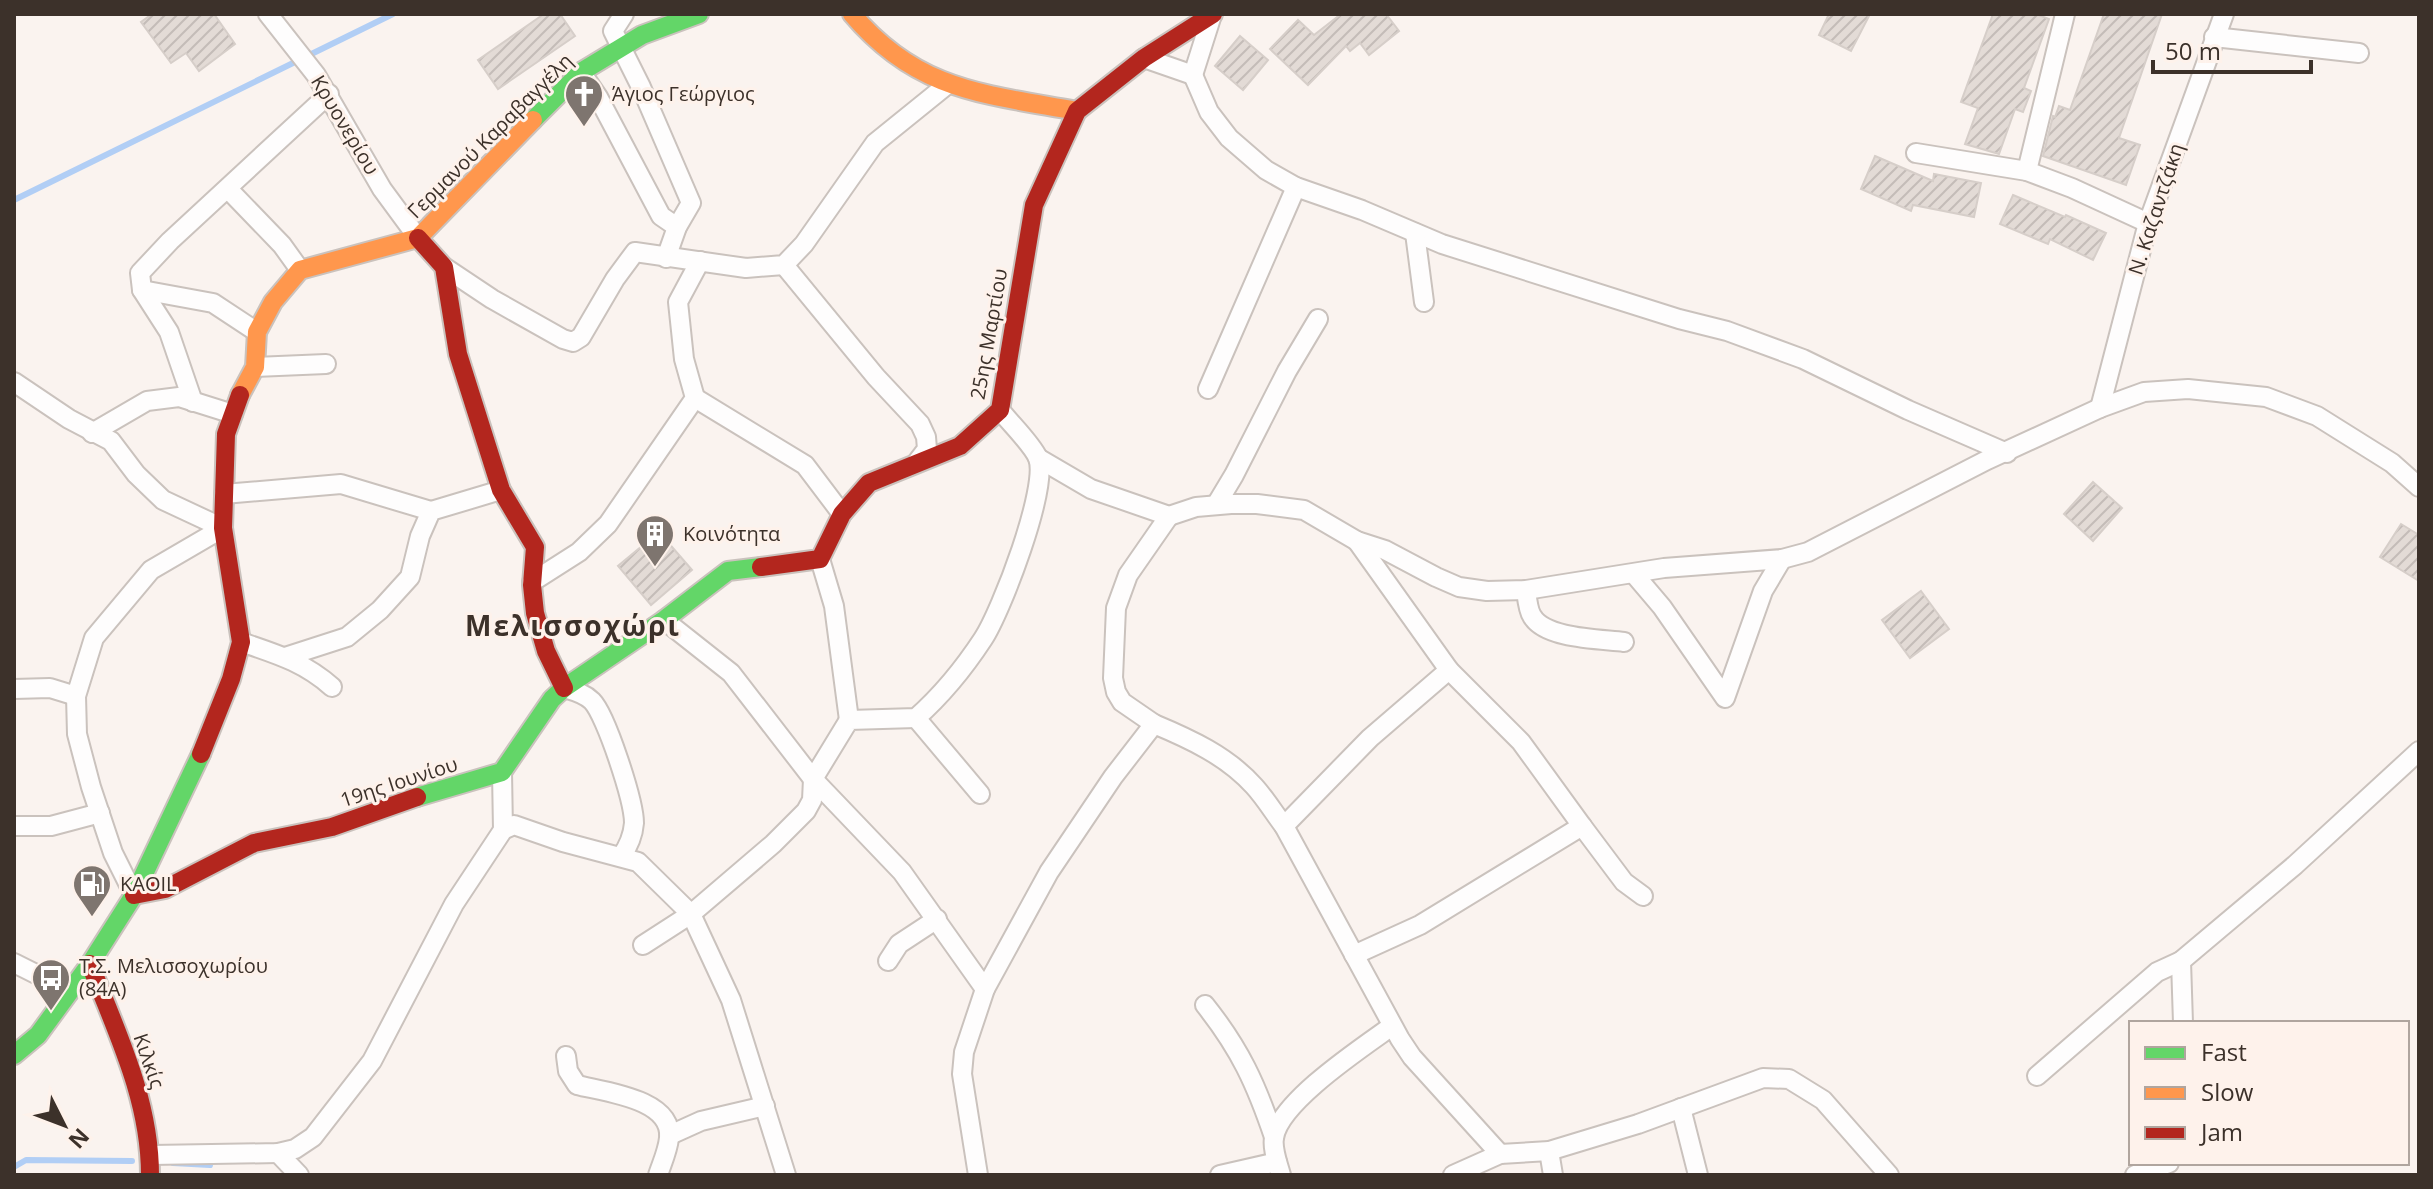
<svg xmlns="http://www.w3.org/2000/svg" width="2433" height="1189" font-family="'Open Sans',sans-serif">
<defs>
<pattern id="building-hatch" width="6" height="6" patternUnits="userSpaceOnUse" patternTransform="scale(2)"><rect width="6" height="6" fill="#e3dbd6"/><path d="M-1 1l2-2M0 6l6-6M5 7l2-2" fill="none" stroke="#c4bcb8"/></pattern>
</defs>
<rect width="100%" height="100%" fill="#faf3ef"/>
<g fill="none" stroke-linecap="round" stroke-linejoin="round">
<g stroke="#b1cef5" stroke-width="6">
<path d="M14 200 393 14"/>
<path d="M173 1163 210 1165"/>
<path d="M14 1167 26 1160 132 1161"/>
</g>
</g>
<g fill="url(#building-hatch)" stroke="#d6cec9" stroke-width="2">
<path d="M152 14H214L235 44 199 71 186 53 171 63 141 22Z"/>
<path d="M544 14H560L575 36 498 89 478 60Z"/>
<path d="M1341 14H1386L1399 31 1369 55 1360 43 1350 51 1346 46 1308 85 1270 49 1298 20 1314 35Z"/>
<path d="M1829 14H1870L1851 51 1819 35Z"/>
<path d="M1993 14H2036L2049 19 2024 88 2031 91 2023 112 2015 109 1999 154 1965 144 1978 108 1961 102Z"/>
<path d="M2104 14H2162L2119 138 2140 145 2126 185 2043 156 2053 116 2055 117 2059 106 2070 110Z"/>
<path d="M1240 36 1268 60 1243 90 1215 66Z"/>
<path d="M1875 156 1933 181 1934 174 1981 183 1974 217 1913 205 1911 211 1861 189Z"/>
<path d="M2013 195 2065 217 2066 215 2106 233 2093 260 2050 239 2048 244 2000 224Z"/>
<path d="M2093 482 2122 508 2093 541 2064 514Z"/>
<path d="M2401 524 2419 535V581L2380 557Z"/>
<path d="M659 532 692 570 651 605 618 566Z"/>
<path d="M1921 591 1949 629 1910 658 1882 620Z"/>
</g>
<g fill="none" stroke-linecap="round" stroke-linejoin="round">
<g stroke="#cac2bd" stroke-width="22">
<g id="street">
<path d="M268 14 316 75 382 189 418 238"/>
<path d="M624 14 613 31 641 87 691 203 677 227 666 258"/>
<path d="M2065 14 2027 171 2072 188 2148 223"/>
<path d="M2214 37 2359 53"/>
<path d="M1144 58 1193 75 1212 15"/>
<path d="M581 72 598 97 661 216 677 227"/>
<path d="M1193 75 1209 112 1229 138 1266 170 1296 187 1362 210 1442 244 1679 319 1727 331 1803 359 1908 410 2007 453"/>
<path d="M1916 153 2027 171"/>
<path d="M228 189 282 245 300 270"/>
<path d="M1415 233 1424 302"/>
<path d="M784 265 876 377 920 424 926 437 927 449 917 462"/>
<path d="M444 267 492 299 563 339 573 342 581 337 615 279 635 252 746 268 784 265 804 244 875 143 948 84"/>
<path d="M142 290 213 303 257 332"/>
<path d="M255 367 326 364"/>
<path d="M14 382 69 419 111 441 136 474 163 500 223 528"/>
<path d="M1208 389 1296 187"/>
<path d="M695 398 805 465 842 514"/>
<path d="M193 402 169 332 142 290 140 273 170 241 329 94"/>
<path d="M2100 408 2148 223 2224 14"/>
<path d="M92 433 147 401 179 397 233 414"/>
<path d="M1038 458 1091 489 1169 516 1196 507 1231 504H1257L1304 510 1357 541 1385 550 1436 577 1459 587 1487 591 1526 590 1664 568 1782 559 1808 552 1987 460 2100 408 2144 392 2188 389 2266 397 2317 416 2392 463 2419 487"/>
<path d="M224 494 341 484 431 511"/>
<path d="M1216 505 1234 475 1287 371 1318 319"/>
<path d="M1357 541 1449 670 1370 738 1284 826 1400 1039 1412 1057 1500 1154"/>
<path d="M820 559 834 606 849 720"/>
<path d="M1634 574 1662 607 1725 698 1763 591 1782 559"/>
<path d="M532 582 579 552 608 524 695 398 684 359 678 302 700 261"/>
<path d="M1526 590C1527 598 1528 610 1532 616 1545 639 1600 639 1624 642"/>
<path d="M664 620 731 673 813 779 902 872 985 989 964 1052 962 1074 978 1175"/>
<path d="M241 642C276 654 304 662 332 687"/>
<path d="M285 657 347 637 380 610 410 577 420 536 431 511 501 490"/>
<path d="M564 688C574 691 584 693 592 701 606 715 634 801 634 823 633 836 628 847 621 857"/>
<path d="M14 689 50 688 76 696"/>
<path d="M916 718 980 794"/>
<path d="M1154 724 1122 702 1116 692 1113 678 1116 608 1128 575 1169 516"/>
<path d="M502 772 503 830"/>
<path d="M14 826H51L100 813"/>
<path d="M1582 826 1624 882 1643 896"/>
<path d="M134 895 113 853 91 787 77 734 76 696 94 638 151 570 223 528"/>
<path d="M643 945 691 914 773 844 806 811 812 800 813 779 849 720 916 718C942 695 964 668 983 639 1001 612 1049 487 1038 458 1032 444 1010 423 1000 410"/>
<path d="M1354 955 1420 925 1582 826 1521 742 1449 670"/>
<path d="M888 961 899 944 937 919"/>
<path d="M14 963 70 991"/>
<path d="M985 989 1049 872 1113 777 1154 724C1190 739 1227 756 1254 786 1265 798 1274 813 1284 826"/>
<path d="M1205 1005C1240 1049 1256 1084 1274 1137"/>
<path d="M2183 1023 2181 961 2295 865 2419 751"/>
<path d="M566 1056 568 1071 577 1085C605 1092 673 1099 669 1138 668 1150 662 1163 658 1175"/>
<path d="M2037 1076 2157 972 2181 961"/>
<path d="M1681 1108 1698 1175"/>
<path d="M670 1135 701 1121 765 1106"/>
<path d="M1549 1151 1553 1175"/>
<path d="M278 1153 299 1175"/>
<path d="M152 1155 278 1153 295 1149 313 1137 372 1061 454 904 503 830 514 825 563 842 638 862 691 914 731 1000 786 1175"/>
<path d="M1220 1175 1277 1162"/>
<path d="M1281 1175C1278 1164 1272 1149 1274 1138 1279 1102 1363 1047 1392 1026"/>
<path d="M1453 1175 1500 1154 1549 1151 1638 1124 1763 1078 1789 1079 1823 1100 1889 1175"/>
<path d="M2135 1175 2169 1163"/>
</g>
</g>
<g stroke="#cac2bd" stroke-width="22">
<g id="fast">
<path d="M533 120 581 72 642 35 699 14"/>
<path d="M417 797 502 772 552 699 564 688 664 620 728 571 761 567"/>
<path d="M14 1055 38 1035 90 964 134 895 201 754"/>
</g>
</g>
<g stroke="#cac2bd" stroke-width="22">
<g id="slow">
<path d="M852 14C917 91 984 94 1077 111"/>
<path d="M240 395 255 367 257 332 273 302 300 270 418 238 533 120"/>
</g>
</g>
<g stroke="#cac2bd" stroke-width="22">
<g id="jam">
<path d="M418 238 444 267 458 354 501 490 535 547 532 585 535 613 546 651 564 688"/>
<path d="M761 567 820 559 842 514 869 483 960 446 1000 410 1034 205 1077 111 1144 58 1213 14"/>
<path d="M201 754 231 679 241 642 223 528 226 434 240 395"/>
<path d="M134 895 165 889 254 843 332 827 417 797"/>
<path d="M90 964C117 1033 150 1100 150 1175"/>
</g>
</g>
<use href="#street" stroke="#fefdfd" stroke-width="18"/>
<use href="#fast" stroke="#63d668" stroke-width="18"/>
<use href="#slow" stroke="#ff974d" stroke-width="18"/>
<use href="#jam" stroke="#b3261e" stroke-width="18"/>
</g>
<defs>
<g id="church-pin" transform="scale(2)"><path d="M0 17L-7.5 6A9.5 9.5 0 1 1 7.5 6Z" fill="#7e756f" stroke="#fef2eb"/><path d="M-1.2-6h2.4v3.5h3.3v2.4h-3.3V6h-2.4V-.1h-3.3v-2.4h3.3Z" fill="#fff"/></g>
<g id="building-pin" transform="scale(2)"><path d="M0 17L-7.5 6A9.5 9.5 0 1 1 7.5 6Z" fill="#7e756f" stroke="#fef2eb"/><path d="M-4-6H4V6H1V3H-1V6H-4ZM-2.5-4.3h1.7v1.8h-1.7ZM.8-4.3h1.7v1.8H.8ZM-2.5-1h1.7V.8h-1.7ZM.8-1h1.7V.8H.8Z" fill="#fff"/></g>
<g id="fuel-pin" transform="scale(2)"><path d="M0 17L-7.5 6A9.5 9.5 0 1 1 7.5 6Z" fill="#7e756f" stroke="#fef2eb"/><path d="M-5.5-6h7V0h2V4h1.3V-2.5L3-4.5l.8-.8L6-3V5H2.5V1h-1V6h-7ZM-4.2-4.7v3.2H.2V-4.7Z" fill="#fff"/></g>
<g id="bus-pin" transform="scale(2)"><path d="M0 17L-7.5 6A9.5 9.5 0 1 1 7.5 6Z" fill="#7e756f" stroke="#fef2eb"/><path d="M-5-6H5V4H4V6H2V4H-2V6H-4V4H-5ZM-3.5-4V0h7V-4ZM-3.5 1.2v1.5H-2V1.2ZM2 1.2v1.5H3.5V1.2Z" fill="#fff"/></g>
</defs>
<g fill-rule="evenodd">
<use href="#church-pin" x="584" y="94"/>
<use href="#building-pin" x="655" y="534"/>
<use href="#fuel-pin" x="92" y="884"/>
<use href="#bus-pin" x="51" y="978"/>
</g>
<g text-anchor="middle" stroke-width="6" stroke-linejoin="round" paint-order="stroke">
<g font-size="20" fill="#3c312a" stroke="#fef2eb" text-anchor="start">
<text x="612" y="101">Άγιος Γεώργιος</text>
<text x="683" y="541">Κοινότητα</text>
<text x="120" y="891">KAOIL</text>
<text x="79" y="973">Τ.Σ. Μελισσοχωρίου<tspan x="79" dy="23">(84Α)</tspan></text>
</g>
<g font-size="20" fill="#3c312a" stroke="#fef2eb">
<text transform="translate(345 125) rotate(59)" y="7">Κρυονερίου</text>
<text transform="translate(490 136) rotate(-45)" y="7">Γερμανού Καραβαγγέλη</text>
<text transform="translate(2156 209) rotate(-72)" y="7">Ν. Καζαντζάκη</text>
<text transform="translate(989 334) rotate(-80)" y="7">25ης Μαρτίου</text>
<text transform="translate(399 782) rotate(-18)" y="7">19ης Ιουνίου</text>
<text transform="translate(149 1061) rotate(71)" y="7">Κιλκίς</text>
</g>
<g font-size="28" font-weight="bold" letter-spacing="2" fill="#3c312a" stroke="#fef2eb">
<text x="573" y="636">Μελισσοχώρι</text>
</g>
</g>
<rect width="2433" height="1189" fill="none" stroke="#3c312a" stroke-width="32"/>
<rect x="2129" y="1021" width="280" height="144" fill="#fef2eb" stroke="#b0a59e" stroke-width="2"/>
<rect x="2145" y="1047" width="40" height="12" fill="#63d668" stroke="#b0a59e" stroke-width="2"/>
<text x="2201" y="1061" font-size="24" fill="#3c312a">Fast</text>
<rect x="2145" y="1087" width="40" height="12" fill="#ff974d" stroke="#b0a59e" stroke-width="2"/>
<text x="2201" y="1101" font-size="24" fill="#3c312a">Slow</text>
<rect x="2145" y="1127" width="40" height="12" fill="#b3261e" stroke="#b0a59e" stroke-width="2"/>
<text x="2201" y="1141" font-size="24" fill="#3c312a">Jam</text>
<g transform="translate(64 1125) rotate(132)" stroke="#fef2eb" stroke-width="6" paint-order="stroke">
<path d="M0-6L14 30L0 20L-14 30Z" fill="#3c312a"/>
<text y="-12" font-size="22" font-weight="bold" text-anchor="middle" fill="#3c312a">N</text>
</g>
<path d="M2153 60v12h158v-12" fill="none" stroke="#3c312a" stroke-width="4"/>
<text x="2165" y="60" font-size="24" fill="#3c312a" stroke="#fef2eb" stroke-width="6" paint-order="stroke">50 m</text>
</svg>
